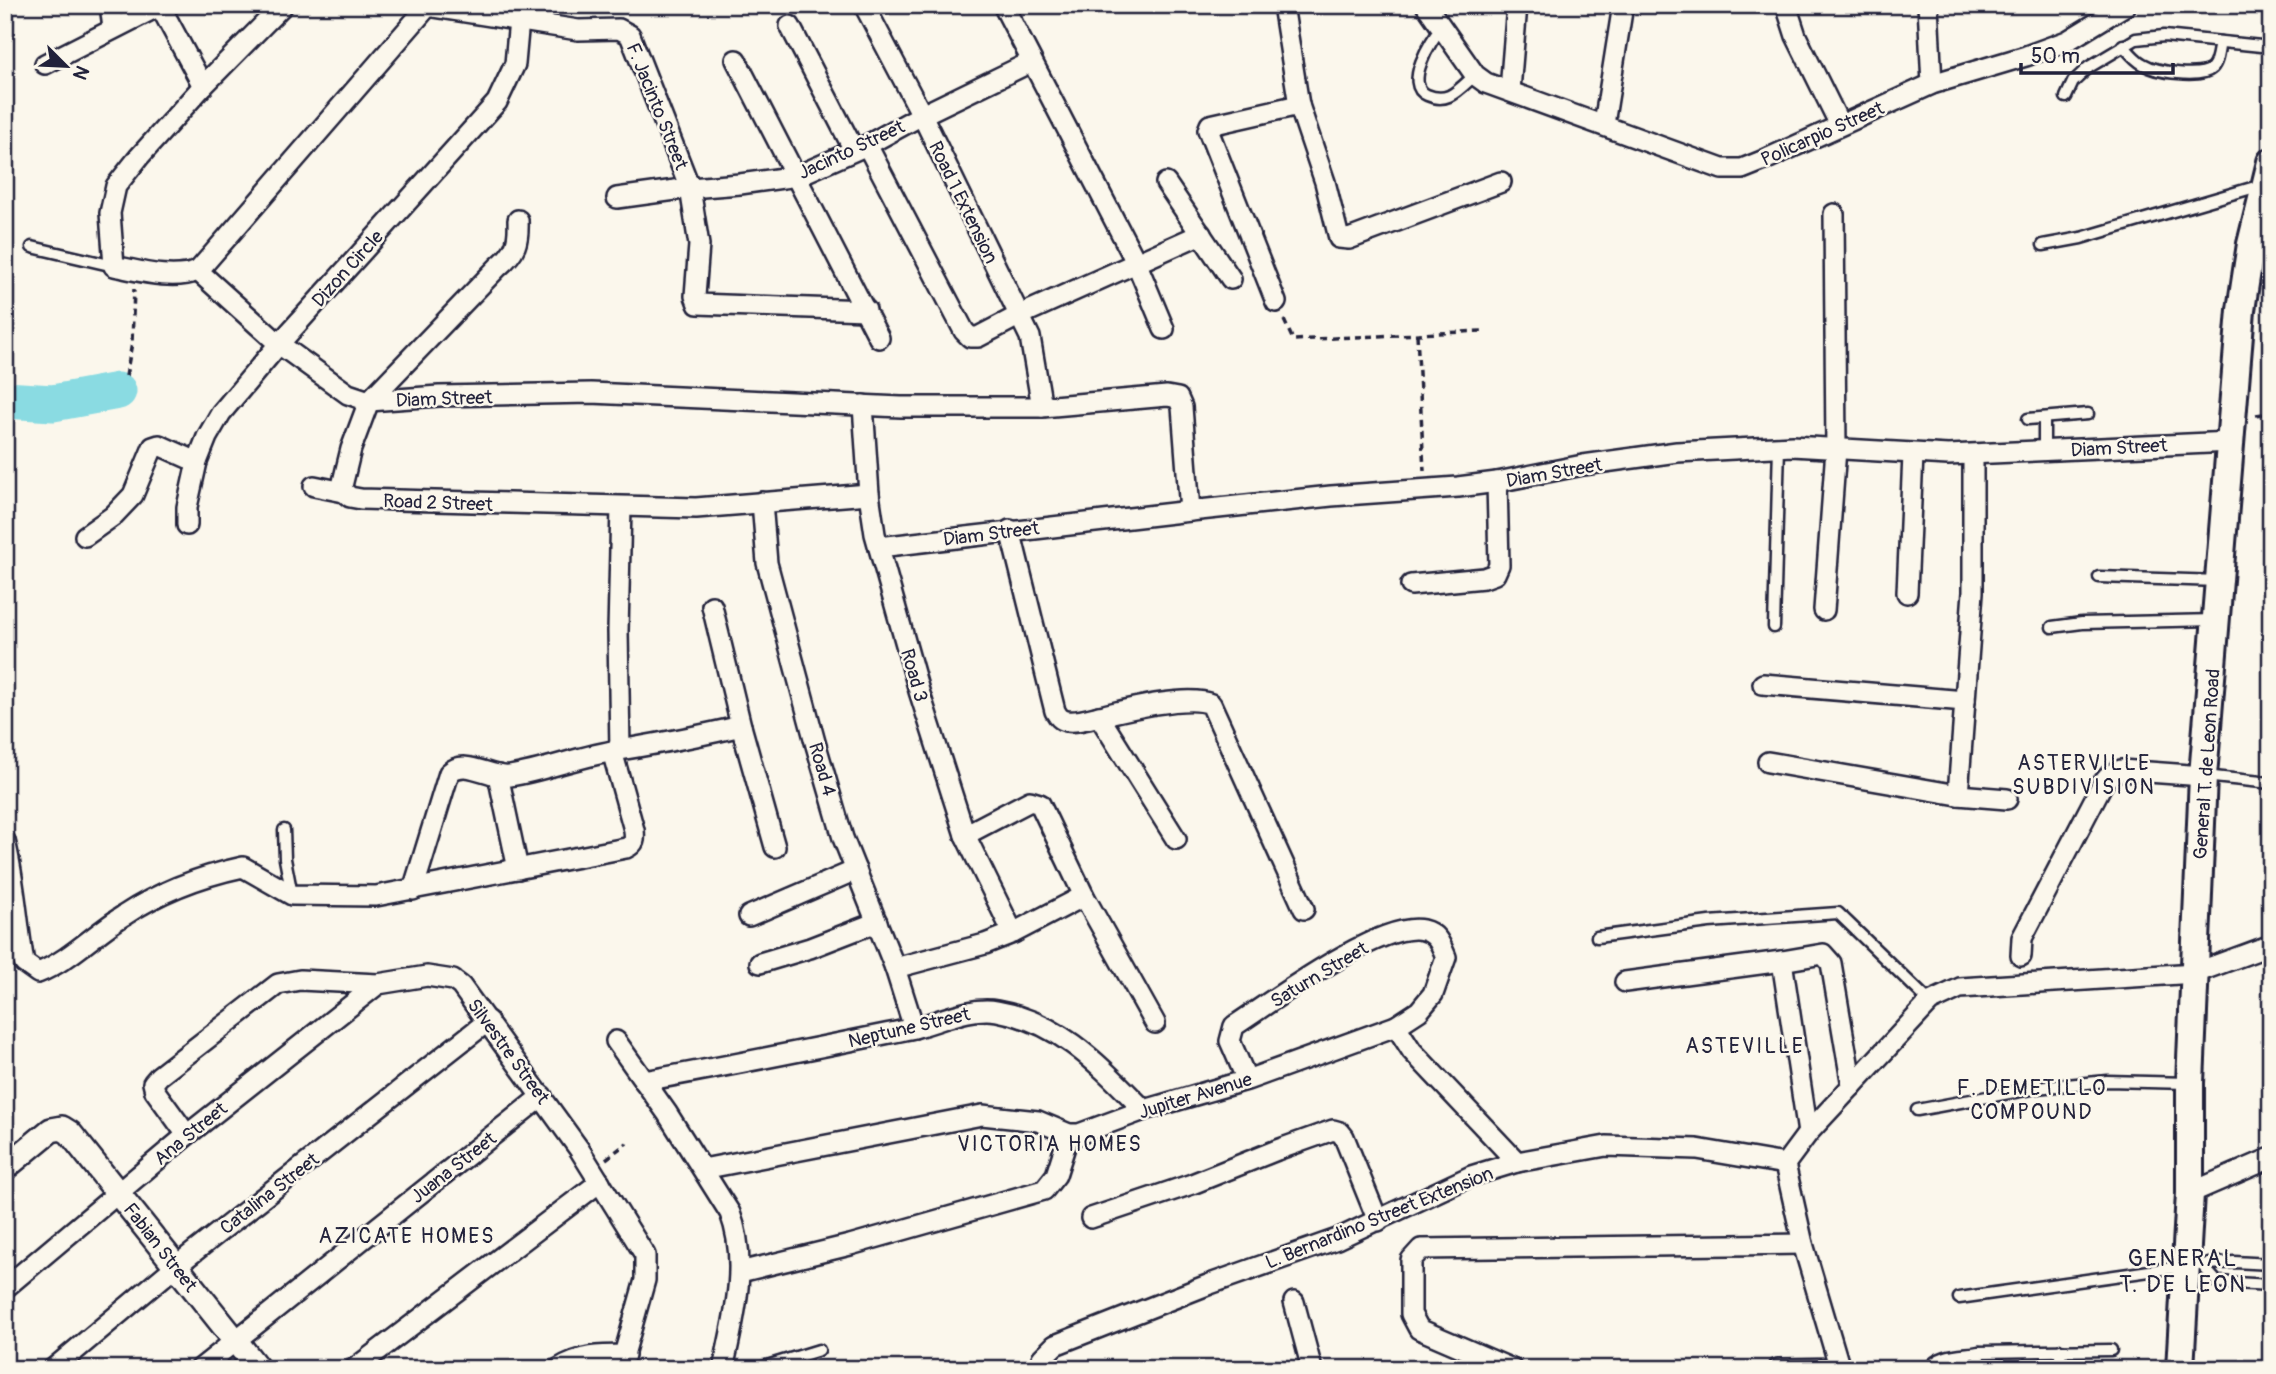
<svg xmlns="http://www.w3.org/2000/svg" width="2276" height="1374" font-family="Pangolin,sans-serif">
<rect width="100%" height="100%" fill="#fbf7ec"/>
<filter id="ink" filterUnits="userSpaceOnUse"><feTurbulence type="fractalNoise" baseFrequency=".0143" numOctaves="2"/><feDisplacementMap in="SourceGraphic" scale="14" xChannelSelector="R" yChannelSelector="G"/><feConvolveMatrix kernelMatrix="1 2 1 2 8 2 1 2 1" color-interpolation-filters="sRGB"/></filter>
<g filter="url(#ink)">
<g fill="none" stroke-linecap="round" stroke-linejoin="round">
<path stroke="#8adbe2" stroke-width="37" d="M5 400 53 403 118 391"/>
<g stroke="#22223b" stroke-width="15">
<g id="service">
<path d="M1441 28C1431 40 1403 85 1427 95 1434 98 1442 99 1449 96 1458 92 1467 82 1475 75"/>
<path d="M2123 45C2129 52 2135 60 2143 64 2156 72 2201 79 2212 68 2218 62 2218 50 2220 42"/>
<path d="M2066 97 2073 82 2089 67 2136 39 2164 36 2271 47"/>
<path d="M2043 245 2081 238 2262 185"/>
<path d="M32 247 114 266"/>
<path d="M2044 418V451"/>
<path d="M2028 419 2088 414"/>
<path d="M2099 577 2219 581"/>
<path d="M1774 627 1779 446"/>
<path d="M2052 627 2082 623 2216 620"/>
<path d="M2204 776 2271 783"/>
<path d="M284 830 285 859 292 895"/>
<path d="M1597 937 1709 922 1838 913 1930 1002"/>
<path d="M1917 1110 2036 1088 2107 1081 2189 1083"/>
<path d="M2202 1265 2217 1282 2271 1285"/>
<path d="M1959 1298 2185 1266 2234 1262 2271 1264"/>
<path d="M757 1369 819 1350"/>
<path d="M1929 1369C1938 1353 1963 1355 1979 1352"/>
<path d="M1979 1369V1352L2111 1350"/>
<path d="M2059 1369 2061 1350"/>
</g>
</g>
<g stroke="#22223b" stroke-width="24">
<g id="minor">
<path d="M110 5 113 28"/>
<path d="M283 5 203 86 139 157 116 186 110 213 114 266C139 271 173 281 198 271L279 344 348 394 369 401 439 396 591 393 901 407H1042L1167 396 1178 398 1182 407 1190 511"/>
<path d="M421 5 578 30 619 29 630 35 690 188 699 245 695 296 698 304 866 310"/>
<path d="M864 5 922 115 1030 337 1042 407"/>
<path d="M1003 5 1136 262 1164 329"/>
<path d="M1283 5 1299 105 1325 182 1339 238 1349 239 1501 182"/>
<path d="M1426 5 1475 75 1486 83 1722 169H1742L1762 161 1932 84 2026 56 2067 41 2126 5"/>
<path d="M1786 5 1796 36 1840 125"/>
<path d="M1928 5 1932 84"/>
<path d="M160 6 203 86"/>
<path d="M790 26 854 150"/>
<path d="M736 60 879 338"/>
<path d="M45 64 161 5"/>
<path d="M1510 90 1517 5"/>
<path d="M1604 124 1623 5"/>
<path d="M867 145 964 331 970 337H978L1020 315 1201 234"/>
<path d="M1166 183 1231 279"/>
<path d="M617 198 690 188 740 184 797 176 867 145 922 115 1031 62"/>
<path d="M518 220C519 242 516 252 498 267L369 401 351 449 342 486 344 492 350 497 361 499 696 508 869 494"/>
<path d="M198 271 428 6"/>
<path d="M1276 302 1208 130 1210 125 1299 105"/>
<path d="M863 405 869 494 875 534 919 691 965 835 1013 933"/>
<path d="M314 486 344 492"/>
<path d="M762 502 767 563 815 742 843 838 895 968 914 1028"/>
<path d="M187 525V507L197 462 207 437 221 413 279 344 497 102 515 64 519 20"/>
<path d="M1010 530 1055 711C1058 716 1060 720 1067 721 1078 723 1093 717 1104 715 1129 709 1189 694 1211 704L1304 909"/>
<path d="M85 536 113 516 133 495 153 447 159 445 197 462"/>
<path d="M879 547 1190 511 1331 496 1458 487 1497 482 1583 465 1677 452 1792 446 1948 455 2231 442"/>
<path d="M1411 585 1484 578 1495 574 1499 565 1497 482"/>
<path d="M1907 593 1913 455"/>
<path d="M712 606 741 726 775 847"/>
<path d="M1824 610 1836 449 1834 214"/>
<path d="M1763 684 1965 701"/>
<path d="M1099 716 1176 839"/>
<path d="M620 750 618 631 621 507"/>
<path d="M1768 762 1958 795 2007 799"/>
<path d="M498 775 518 869"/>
<path d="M1958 795 1973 592V455"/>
<path d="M965 835 1030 801 1040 804 1084 896 1155 1023"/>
<path d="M5 841C15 881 17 922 24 963L38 973C70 960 94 934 123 916 159 892 201 876 243 867L292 895 376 896 626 848C635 844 635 840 634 830L612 751"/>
<path d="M413 890 449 773C466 757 490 779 510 776 547 770 583 755 620 750 661 743 700 736 741 726"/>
<path d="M749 916 856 870"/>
<path d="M2021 956 2022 938 2103 783 2110 775 2121 770 2203 776"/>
<path d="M1782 961 1808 1133"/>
<path d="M760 963 810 948 877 922"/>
<path d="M895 968 985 944 1013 933 1084 896"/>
<path d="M1625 982 1782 961 1823 954 1831 963 1852 1086"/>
<path d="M1396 1026 1412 1051 1517 1162"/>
<path d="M616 1041 667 1113 730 1213C749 1262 734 1319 723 1369"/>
<path d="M644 1081C733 1065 821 1047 910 1029 937 1023 969 1006 997 1011 1061 1022 1101 1067 1144 1110"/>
<path d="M187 1135 155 1091 153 1083 159 1076 278 984 300 980 378 984 427 976 453 980 461 986 579 1149 645 1255V1280L620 1369"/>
<path d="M703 1169 982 1115 1038 1121 1069 1134H1079L1144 1110 1247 1080 1396 1026 1419 1011 1433 994 1446 957C1441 945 1437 933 1423 930 1382 920 1271 1002 1234 1026L1230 1041 1247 1080"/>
<path d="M2190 1193 2271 1158"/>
<path d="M1091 1218 1192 1184 1277 1150 1333 1130 1340 1132 1344 1137 1378 1221"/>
<path d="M740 1272 850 1245 1044 1190 1056 1175 1069 1134"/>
<path d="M5 1288 187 1135 378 984"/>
<path d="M1294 1302 1312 1369"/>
<path d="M53 1369 176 1266 488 1021"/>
<path d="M200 1369 542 1096"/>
<path d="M354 1369 600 1182"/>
<path d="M558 1369C580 1355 600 1355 625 1355"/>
<path d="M1040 1369 1042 1358 1055 1345 1210 1284 1337 1239 1471 1176 1517 1162 1606 1146 1697 1149 1785 1164"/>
<path d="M1512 1369 1419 1329 1411 1314V1260L1421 1249 1803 1244"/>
<path d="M1778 1369 1840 1368"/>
<path d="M1840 1369 1803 1244 1785 1164 1808 1133 1930 1002 1960 988 2195 973 2271 945"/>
</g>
</g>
<g stroke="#22223b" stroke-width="28">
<path id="tertiary" d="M5 1168 51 1130 62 1128 70 1133 258 1369"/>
</g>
<g stroke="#22223b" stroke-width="32">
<path id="secondary" d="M2180 1369 2190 1193V1083L2203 776 2241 310 2251 244 2271 162"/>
</g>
<g stroke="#22223b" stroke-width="3.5" stroke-dasharray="7 5" stroke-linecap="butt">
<path d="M1284 320 1293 340 1482 331"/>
<path d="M1417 334 1424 471"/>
<path d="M126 376 132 343 134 289"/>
<path d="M2256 415 2271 413"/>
<path d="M606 1159 627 1143"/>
</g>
<use href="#service" stroke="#fbf7ec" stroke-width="10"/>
<use href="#minor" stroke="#fbf7ec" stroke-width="19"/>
<use href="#tertiary" stroke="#fbf7ec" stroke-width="23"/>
<use href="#secondary" stroke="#fbf7ec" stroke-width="26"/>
</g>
</g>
<g text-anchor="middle" stroke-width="5" stroke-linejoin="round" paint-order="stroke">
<g font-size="19" fill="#22223b" stroke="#fbf7ec">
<text transform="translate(658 106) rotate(68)" y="7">F. Jacinto Street</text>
<text transform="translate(1822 133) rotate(-24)" y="7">Policarpio Street</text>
<text transform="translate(851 149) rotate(-25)" y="7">Jacinto Street</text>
<text transform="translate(964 202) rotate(64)" y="7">Road 1 Extension</text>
<text transform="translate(347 268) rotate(-48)" y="7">Dizon Circle</text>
<text transform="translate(444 398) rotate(-2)" y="7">Diam Street</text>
<text transform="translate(2119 447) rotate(-3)" y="7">Diam Street</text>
<text transform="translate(1554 472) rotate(-10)" y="7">Diam Street</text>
<text transform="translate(438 502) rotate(2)" y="7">Road 2 Street</text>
<text transform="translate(991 533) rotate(-7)" y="7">Diam Street</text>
<text transform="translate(915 675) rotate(74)" y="7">Road 3</text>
<text transform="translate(2206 764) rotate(-86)" y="7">General T. de Leon Road</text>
<text transform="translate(823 769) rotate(74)" y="7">Road 4</text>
<text transform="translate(1319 974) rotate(-31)" y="7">Saturn Street</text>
<text transform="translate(909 1027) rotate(-13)" y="7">Neptune Street</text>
<text transform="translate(509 1051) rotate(54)" y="7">Silvestre Street</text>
<text transform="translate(1195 1095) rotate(-17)" y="7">Jupiter Avenue</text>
<text transform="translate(190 1133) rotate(-39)" y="7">Ana Street</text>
<text transform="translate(453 1167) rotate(-38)" y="7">Juana Street</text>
<text transform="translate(269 1193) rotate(-38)" y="7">Catalina Street</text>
<text transform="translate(1379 1217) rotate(-22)" y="7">L. Bernardino Street Extension</text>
<text transform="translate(161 1247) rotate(52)" y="7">Fabian Street</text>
</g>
<g font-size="21" letter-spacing="2" fill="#22223b" stroke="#fbf7ec">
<text x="2084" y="770">ASTERVILLE<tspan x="2084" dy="24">SUBDIVISION</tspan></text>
<text x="1745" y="1053">ASTEVILLE</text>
<text x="2032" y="1095">F. DEMETILLO<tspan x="2032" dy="24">COMPOUND</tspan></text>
<text x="1050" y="1151">VICTORIA HOMES</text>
<text x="407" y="1243">AZICATE HOMES</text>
</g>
<g font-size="23" letter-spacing="2" fill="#22223b" stroke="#fbf7ec">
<text x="2183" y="1266">GENERAL<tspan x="2183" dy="26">T. DE LEON</tspan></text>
</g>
</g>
<rect width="2276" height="1374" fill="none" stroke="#fbf7ec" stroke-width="28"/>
<rect x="14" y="14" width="2248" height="1346" fill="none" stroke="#22223b" stroke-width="2.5" filter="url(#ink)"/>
<g transform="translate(66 66) rotate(114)" stroke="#fbf7ec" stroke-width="5" paint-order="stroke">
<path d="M0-5L12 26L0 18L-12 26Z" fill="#22223b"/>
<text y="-10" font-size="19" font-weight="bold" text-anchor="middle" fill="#22223b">N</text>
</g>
<path d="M2021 63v10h152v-10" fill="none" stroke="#22223b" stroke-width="3.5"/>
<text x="2031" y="63" font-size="21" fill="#22223b" stroke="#fbf7ec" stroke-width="5" paint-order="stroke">50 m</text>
</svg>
